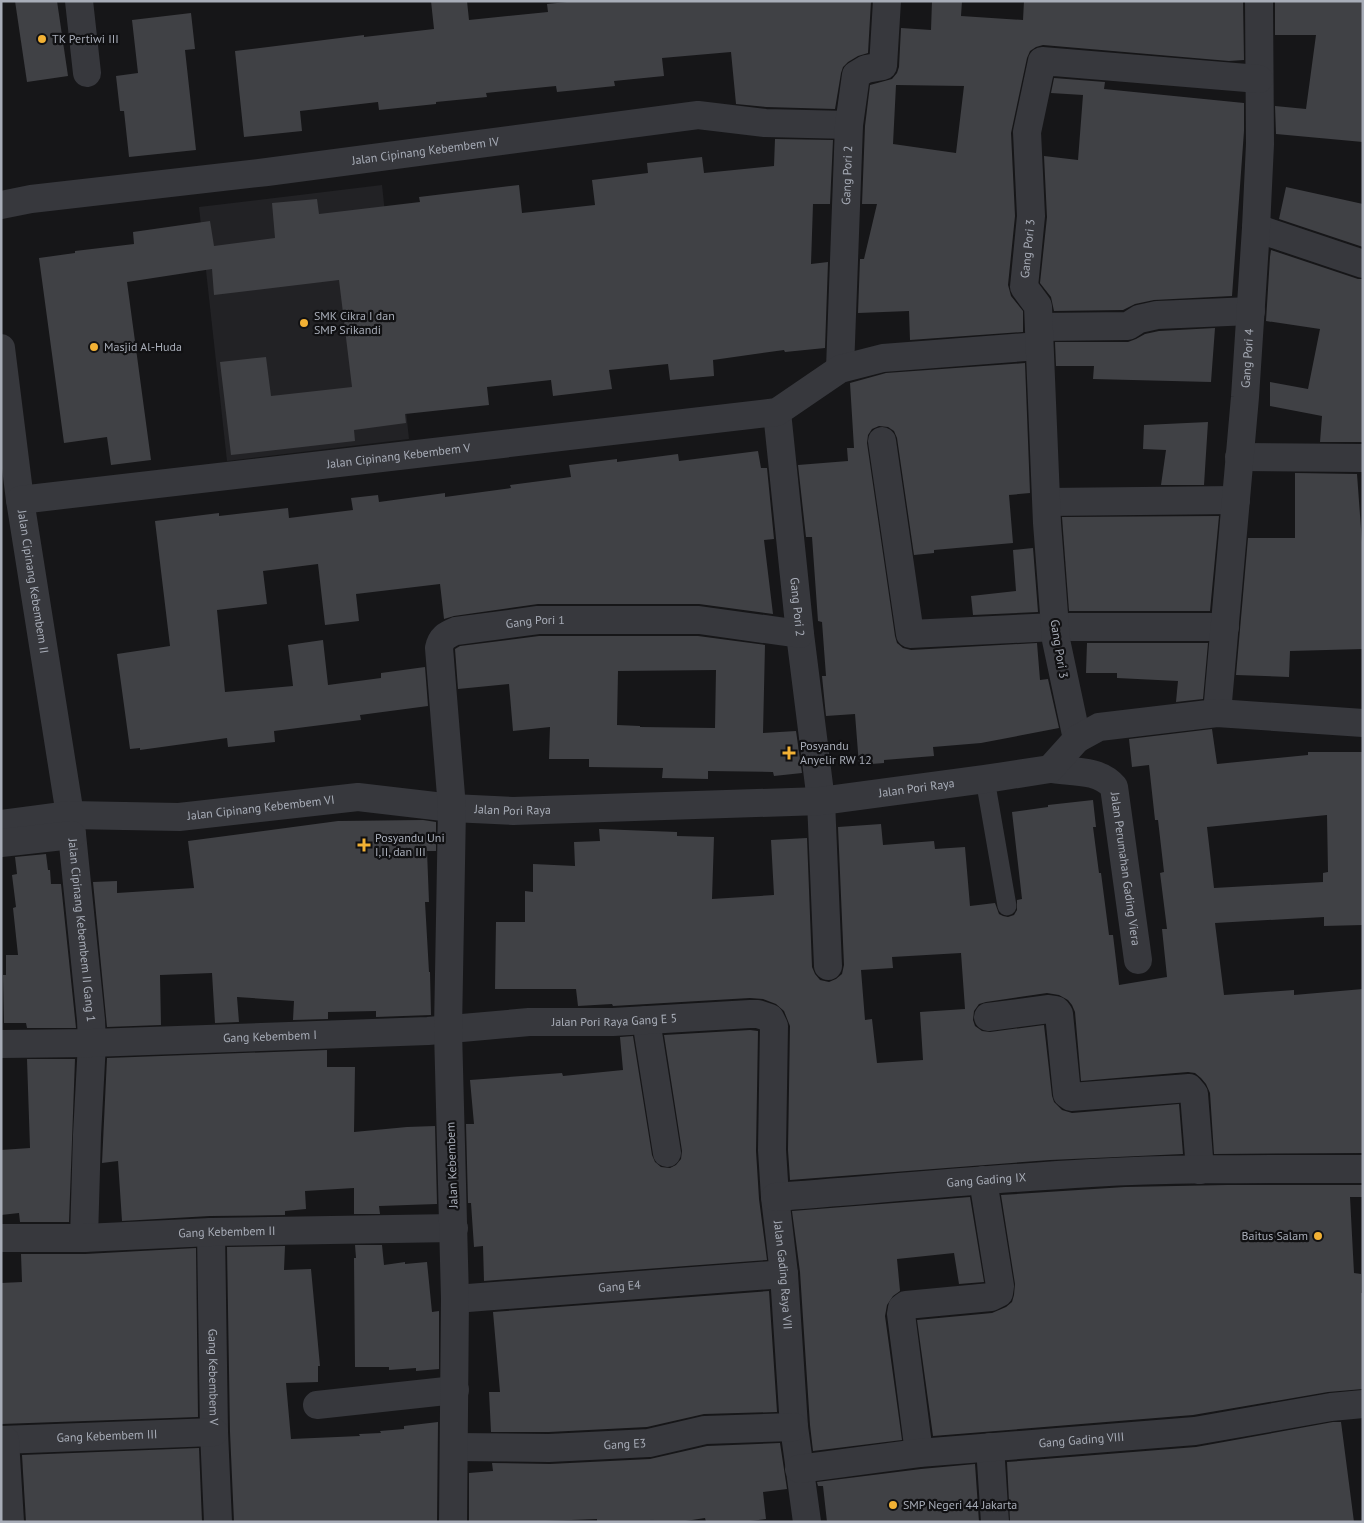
<svg xmlns="http://www.w3.org/2000/svg" width="1364" height="1523" font-family="'PT Sans',sans-serif">
<rect width="100%" height="100%" fill="#161618"/>
<path fill="#222225" d="M382 185 409 439 227 461 199 207Z"/>
<g fill="#404145" fill-rule="evenodd">
<path d="M15 1H57L68 76 27 82Z"/>
<path d="M431 1H467L469 20 548 12 547 4 577 1H871L868 53 858 56 848 62 843 67 841 73 835 109 766 107 736 104 731 52 662 58 664 76 614 81 615 86 557 92 556 86 486 93 487 97 436 102V104L379 110 378 102 300 111 302 131 244 137 235 51 364 35V37L434 29Z"/>
<path d="M932 1H962L961 16 1023 20 1024 1H1243L1244 60 1229 61 1043 45 1036 47 1030 51 1027 58 1011 133 1015 216 1008 285 1011 296 1023 311V332L910 340 909 311 858 313 860 259H864L877 204H862L865 126 870 85 892 79 897 73 899 67 901 28 931 30ZM896 85 964 86 956 153 893 144Z"/>
<path d="M1275 1H1363V142L1276 134 1275 106 1306 109 1316 35H1275Z"/>
<path d="M191 13 195 49 185 50 196 150 129 157 124 111H120L116 76 138 73 132 20Z"/>
<path d="M1054 78 1105 82 1104 89 1244 103V131L1232 296 1154 300 1135 304 1123 310 1054 311 1051 297 1040 283 1047 217 1044 156 1078 160 1083 95 1051 93Z"/>
<path d="M775 139 833 140 830 204H813L811 264 828 262 825 348 785 352 784 350 713 360 714 376 670 380 668 364 609 370 612 389 553 396 551 380 487 387 489 405 405 414 406 423 354 430 355 441 231 455 220 362 266 357 271 396 352 387 339 280 214 295 212 269 127 282 151 460 111 465 107 437 64 443 39 258 75 253V251L134 244 133 232 210 221 214 246 275 238 272 203 317 199 319 214 420 202 419 197 519 185 522 213 595 205 592 180 648 173 647 163 702 157 704 173 774 166Z"/>
<path d="M1286 187 1363 204V247L1279 219Z"/>
<path d="M1271 250 1358 279H1363V442H1320L1322 416 1270 406V382L1308 389 1320 329 1266 321 1270 257Z"/>
<path d="M1215 328 1211 382 1093 379 1094 366H1056L1055 342H1128L1136 339 1145 334 1159 331Z"/>
<path d="M1025 363 1030 493 1009 495 1013 543 934 550V553L914 555 897 438 894 431 888 427 879 426 872 429 868 435 867 443 895 636 897 643 903 648 911 650 1037 643 1040 680 1048 679 1059 728 981 743 933 747 934 756 884 760V763L859 765 855 714 826 716 822 676H826L822 622 818 621 812 537H806L798 465 848 461 847 448H854L850 383 886 373Z"/>
<path d="M1208 422 1204 485H1161L1166 450 1143 449 1144 425Z"/>
<path d="M758 451 761 468H767L774 539 764 540 773 614 699 604H538L454 616 444 619 440 584 356 594 359 621 325 625 318 564 263 571 267 604 217 610 225 692 293 686 288 645 323 640 328 685 381 678V673L425 667 428 706 360 715 361 720 274 731 275 742 228 747 227 738 140 750V748L130 749 117 654 170 646 155 521 219 513V516L288 508 289 518 353 510 351 498 378 495 379 502 445 493V497L511 488 510 485 571 477 569 465 617 459V462L678 454 679 461Z"/>
<path d="M1295 473 1357 474 1363 556V649L1290 651 1289 677 1236 675 1248 538H1295Z"/>
<path d="M1219 516 1210 611H1069L1062 517Z"/>
<path d="M1033 548 1038 612 973 615 971 596 1016 591 1013 550Z"/>
<path d="M539 636H698L765 645 763 733 796 731 802 773 774 776 773 772 708 771V779L662 778 663 768 589 767V759H549L550 727 513 731 509 684 458 689 455 649 460 646ZM716 670 715 728 640 727V726L617 725 618 671Z"/>
<path d="M1087 643H1208L1203 699 1176 702 1178 681 1117 678V673H1086Z"/>
<path d="M1212 729 1217 764 1308 755V752H1363V925L1324 926V917L1215 923 1224 995 1294 990V995L1363 989V1153L1214 1154 1210 1093 1206 1084 1201 1078 1195 1073 1188 1072 1081 1081 1075 1012 1072 1005 1068 1000 1059 995 1047 993 986 1002 979 1004 974 1011 973 1020 975 1026 982 1031 990 1032 1044 1025 1052 1096 1054 1102 1062 1110 1072 1113 1179 1104 1183 1154 1050 1160 790 1180 788 1150 790 1026 784 1011 776 1004 763 999 750 998 613 1006 612 1004 578 1006 576 989H495L496 922H525V891L533 892V864L575 866 574 842 600 841 599 829 677 832V836L714 837 712 899 774 895 771 840 807 838 812 967 815 974 820 980 829 982 836 979 842 974 844 965 838 827 881 824 883 845 934 841 935 849 965 847 970 906 995 903 999 914 1003 916 1008 917 1014 915 1017 910V900L1022 899 1012 812 1048 807V805L1093 800 1096 827H1093L1099 873H1101L1109 935H1113L1119 985 1167 977 1162 929H1167L1160 873 1164 872 1158 820H1155L1149 765 1132 767 1129 739ZM1327 815 1328 872 1323 873V882L1214 888 1207 827ZM961 953 965 1009 920 1012 923 1060 877 1063 872 1019 865 1020 861 970 893 968 892 957Z"/>
<path d="M423 820 436 822V851H427L429 902H425L429 972H430L431 1015 376 1017V1011L328 1012V1019L293 1020 294 1001 237 997 239 1022 215 1023 212 973 160 975 161 1025 107 1027 93 882 117 881V893L194 888 188 841 338 821Z"/>
<path d="M46 854 48 870H50L51 884H61L76 1028H27L26 1023H4L3 975H6V955H18L13 908 16 907 12 875 17 874 15 857Z"/>
<path d="M750 1030 758 1031 756 1151 759 1199 767 1260 484 1281 483 1246 474 1247 471 1203H468L466 1124H474L470 1080 562 1073 563 1076 623 1070 620 1037 633 1036 652 1155 655 1162 661 1167 670 1168 676 1165 681 1159 682 1151 664 1035Z"/>
<path d="M327 1050V1067H355L354 1132 407 1127 435 1126 437 1204 379 1206 380 1214H354V1188L305 1191 306 1209 285 1211V1215L210 1216 122 1221 118 1161 102 1163 107 1058Z"/>
<path d="M27 1059H75L69 1222H20L19 1213 1 1215V1150L30 1148Z"/>
<path d="M1227 1185H1363V1197H1350L1354 1273 1361 1274V1293H1363V1389L1328 1392 1193 1415 933 1436 917 1320 992 1313 1006 1307 1012 1302 1014 1295 1015 1284 1001 1195 1125 1187Z"/>
<path d="M970 1197 984 1282 959 1284 954 1253 897 1259 900 1291 893 1296 887 1305 885 1316 902 1440 813 1451 810 1425 800 1272 792 1211Z"/>
<path d="M355 1245H382L384 1265 405 1262V1264L427 1262 432 1312 439 1311V1369L416 1371V1368L389 1370V1367H355L354 1258H356Z"/>
<path d="M285 1246 284 1270 311 1269 320 1366H318V1382L286 1383 291 1439 360 1436 359 1434 381 1433 380 1431 404 1429V1426L438 1422 437 1522H234L230 1432 227 1247Z"/>
<path d="M196 1248 198 1417 1 1424V1283L22 1282 21 1254H85Z"/>
<path d="M769 1291 777 1412 704 1414 647 1427 549 1432H491L489 1392H500L493 1312Z"/>
<path d="M1333 1422H1341L1354 1522H1010L1007 1462 1196 1447Z"/>
<path d="M780 1443 787 1489 763 1492 766 1519 743 1522H706L705 1518 679 1522H597V1519L520 1522H469V1473L493 1471 492 1463 550 1464 650 1459 707 1446Z"/>
<path d="M199 1448 202 1522H26L22 1455Z"/>
<path d="M975 1464 979 1522H827L823 1486H818L817 1482 921 1469Z"/>
</g>
<g fill="none" stroke-linecap="round" stroke-linejoin="round">
<path stroke="#3d3f44" stroke-width="3" stroke-dasharray="2.5 4" stroke-linecap="butt" d="M652 1519V1522"/>
<path stroke="#37383d" stroke-width="19" d="M985 779 1007 906"/>
<g stroke="#37383d" stroke-width="28">
<path d="M79 1 87 73"/>
<path id="s1" d="M1 205 31 199 267 172 698 115 765 123 849 125"/>
<path d="M1256 228 1363 264"/>
<path d="M1039 327 1128 326 1139 319 1157 315 1251 311"/>
<path id="s2" d="M1 348 20 500 70 815 91 1020 92 1043 87 1135 84 1238"/>
<path id="s3" d="M840 369 849 125 856 75 866 69 883 66 887 1"/>
<path id="s4" d="M777 412 800 634 821 801 828 966"/>
<path d="M882 441 910 634 1055 627H1225"/>
<path d="M1239 457 1362 458"/>
<path id="s5" d="M20 500 777 412 840 369 883 358 1039 346"/>
<path d="M1047 502 1236 500"/>
<path id="s6" d="M1217 713 1245 397 1256 228 1260 144 1259 1"/>
<path id="s7" d="M1077 739 1056 640 1047 523 1038 306 1024 287 1031 216 1027 132 1042 61 1259 79"/>
<path id="s8" d="M1050 769C1072 772 1099 769 1114 787L1138 960"/>
<path id="s9" d="M1 824 70 815 179 817 358 797 452 808 513 811 821 801 985 779 1050 769 1077 739 1099 727 1217 713 1363 723"/>
<path d="M1 843 72 835"/>
<path d="M988 1017 1049 1009 1056 1010 1059 1014 1067 1094 1071 1097 1189 1088 1194 1094 1200 1170"/>
<path d="M646 1020 667 1153"/>
<path id="s10" d="M1 1044 92 1043 428 1031 529 1022H613L750 1014H758L770 1018 774 1026 772 1150 775 1197 784 1274 794 1427 807 1522"/>
<path id="s11" d="M775 1197C880 1189 985 1179 1091 1173 1181 1168 1272 1169 1363 1169"/>
<path id="s12" d="M211 1232 214 1432 218 1522"/>
<path id="s13" d="M1 1238H84L211 1232 454 1228"/>
<path id="s14" d="M455 1299 784 1274"/>
<path d="M317 1405 455 1390"/>
<path id="s15" d="M1 1440 214 1432"/>
<path d="M5 1440 10 1522"/>
<path id="s16" d="M455 1447 549 1448 649 1443 705 1430 794 1427"/>
<path d="M990 1447 995 1522"/>
<path d="M919 1453 901 1314 902 1308 906 1305 991 1297 999 1293 1000 1286 983 1180"/>
<path id="s17" d="M799 1469 919 1453 1195 1431 1331 1407 1363 1404"/>
<path id="s18" d="M453 1522 455 1299 448 1030 452 808 439 648C441 638 446 635 456 631L538 620H699L800 634"/>
</g>
</g>
<g fill="#f2b134" stroke="#111113" stroke-width="2">
<circle cx="42" cy="39" r="5"/>
<circle cx="304" cy="323" r="5"/>
<circle cx="94" cy="347" r="5"/>
<path d="M786.5 745.5h5v5h5v5h-5v5h-5v-5h-5v-5h5z"/>
<path d="M361.5 837.5h5v5h5v5h-5v5h-5v-5h-5v-5h5z"/>
<circle cx="1318" cy="1236" r="5"/>
<circle cx="893" cy="1505" r="5"/>
</g>
<g text-anchor="middle" stroke-width="4.5" stroke-linejoin="round" paint-order="stroke">
<g font-size="12" fill="#a8adb8" stroke="#111113" text-anchor="start">
<text x="52" y="43">TK Pertiwi III</text>
<text x="314" y="320">SMK Cikra I dan<tspan x="314" dy="14">SMP Srikandi</tspan></text>
<text x="104" y="351">Masjid Al-Huda</text>
<text x="800" y="750">Posyandu<tspan x="800" dy="14">Anyelir RW 12</tspan></text>
<text x="375" y="842">Posyandu Uni<tspan x="375" dy="14">I,II, dan III</tspan></text>
<text x="1308" y="1240" text-anchor="end">Baitus Salam</text>
<text x="903" y="1509">SMP Negeri 44 Jakarta</text>
</g>
<g font-size="12" fill="#a8adb8" stroke="#111113">
<text dy="4" stroke="none"><textPath href="#s1" startOffset="428">Jalan Cipinang Kebembem IV</textPath></text>
<text dy="4" stroke="none"><textPath href="#s3" startOffset="194">Gang Pori 2</textPath></text>
<text dy="4" stroke="none"><textPath href="#s7" startOffset="498">Gang Pori 3</textPath></text>
<text dy="4" stroke="none"><textPath href="#s6" startOffset="356">Gang Pori 4</textPath></text>
<text dy="4" stroke="none"><textPath href="#s5" startOffset="381">Jalan Cipinang Kebembem V</textPath></text>
<text dy="4" stroke="none"><textPath href="#s2" startOffset="236">Jalan Cipinang Kebembem II</textPath></text>
<text dy="4" stroke="none"><textPath href="#s4" startOffset="196">Gang Pori 2</textPath></text>
<text dy="4" stroke="none"><textPath href="#s18" startOffset="980">Gang Pori 1</textPath></text>
<text transform="translate(1059 649) rotate(81)" y="4">Gang Pori 3</text>
<text dy="4" stroke="none"><textPath href="#s9" startOffset="919">Jalan Pori Raya</textPath></text>
<text dy="4" stroke="none"><textPath href="#s9" startOffset="261">Jalan Cipinang Kebembem VI</textPath></text>
<text dy="4" stroke="none"><textPath href="#s9" startOffset="514">Jalan Pori Raya</textPath></text>
<text dy="4" stroke="none"><textPath href="#s8" startOffset="151">Jalan Perumahan Gading Viera</textPath></text>
<text dy="4" stroke="none"><textPath href="#s2" startOffset="588">Jalan Cipinang Kebembem II Gang 1</textPath></text>
<text dy="4" stroke="none"><textPath href="#s10" startOffset="614">Jalan Pori Raya Gang E 5</textPath></text>
<text dy="4" stroke="none"><textPath href="#s10" startOffset="269">Gang Kebembem I</textPath></text>
<text transform="translate(452 1165) rotate(-92)" y="4">Jalan Kebembem</text>
<text dy="4" stroke="none"><textPath href="#s11" startOffset="212">Gang Gading IX</textPath></text>
<text dy="4" stroke="none"><textPath href="#s13" startOffset="226">Gang Kebembem II</textPath></text>
<text dy="4" stroke="none"><textPath href="#s10" startOffset="1029">Jalan Gading Raya VII</textPath></text>
<text dy="4" stroke="none"><textPath href="#s14" startOffset="165">Gang E4</textPath></text>
<text dy="4" stroke="none"><textPath href="#s12" startOffset="145">Gang Kebembem V</textPath></text>
<text dy="4" stroke="none"><textPath href="#s15" startOffset="106">Gang Kebembem III</textPath></text>
<text dy="4" stroke="none"><textPath href="#s17" startOffset="284">Gang Gading VIII</textPath></text>
<text dy="4" stroke="none"><textPath href="#s16" startOffset="170">Gang E3</textPath></text>
</g>
</g>
<rect width="1364" height="1523" fill="none" stroke="#a8adb8" stroke-width="5"/>
</svg>
